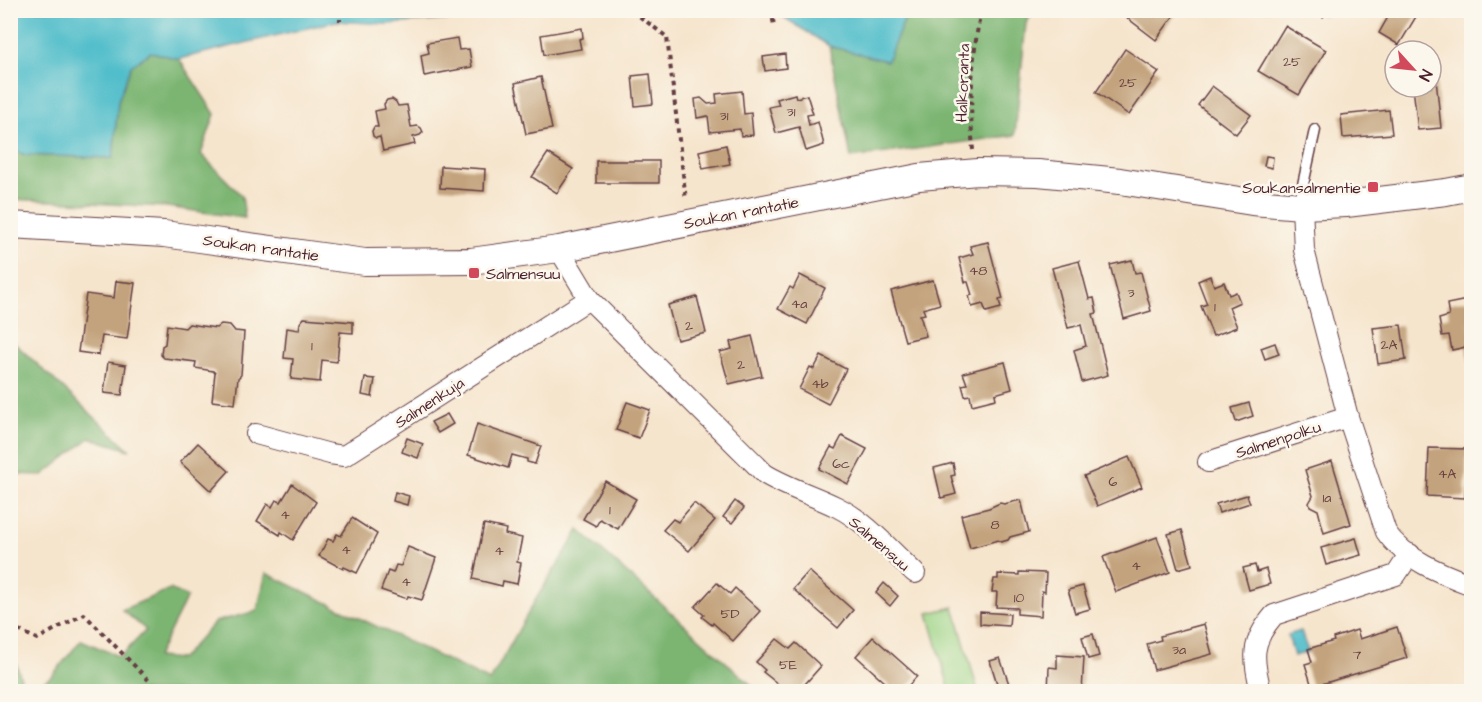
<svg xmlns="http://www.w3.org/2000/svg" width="1482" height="702" font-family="'Architects Daughter',sans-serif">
<rect width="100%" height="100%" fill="#fbf7ec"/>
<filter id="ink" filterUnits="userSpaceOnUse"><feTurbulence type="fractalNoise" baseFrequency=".0167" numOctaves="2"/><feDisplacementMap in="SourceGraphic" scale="12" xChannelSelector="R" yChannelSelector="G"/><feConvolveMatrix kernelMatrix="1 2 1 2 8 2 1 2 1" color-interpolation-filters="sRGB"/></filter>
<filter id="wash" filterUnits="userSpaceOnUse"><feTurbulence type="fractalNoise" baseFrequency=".008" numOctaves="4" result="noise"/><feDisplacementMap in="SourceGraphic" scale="24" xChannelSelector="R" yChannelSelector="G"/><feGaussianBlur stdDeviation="1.35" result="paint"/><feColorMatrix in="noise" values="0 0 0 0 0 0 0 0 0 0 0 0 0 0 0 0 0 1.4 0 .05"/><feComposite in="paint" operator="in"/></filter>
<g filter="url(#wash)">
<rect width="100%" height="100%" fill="#f6e5cd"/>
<path fill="#9bd385" stroke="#727958" stroke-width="1.5" d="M954 607 978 691H950L928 613Z"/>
<g fill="#7cb572" stroke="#636a4e" stroke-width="1.5">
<path d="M908 11H1034L1026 23 1015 135 851 158 829 46 887 60Z"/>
<path d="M151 52 179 59 215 114 201 154 242 196 245 218 167 207 11 199 10 149 25 155 113 158 118 101 131 66Z"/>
<path d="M10 340H11L130 450 90 438 43 475 11 474Z"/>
<path d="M579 530 758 691H29L52 676 81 640 120 657 146 630 122 610 170 589 187 597 157 657 181 659 215 622 257 611 266 573 490 681 536 599Z"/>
<path d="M10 651H12L25 691H11Z"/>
</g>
<g fill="#51becb" stroke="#4e6e7b" stroke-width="1.5">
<path d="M10 11 11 10 492 11 488 17 386 24 336 21 179 59 151 52 131 66 118 101 113 158 25 155 11 149Z"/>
<path d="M774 11H908L887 61 829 46Z"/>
<path d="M1301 631 1308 652 1294 656 1288 635Z"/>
</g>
<g id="blocks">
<g fill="#c3a37d">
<path d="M1131 10H1178L1156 40 1126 17Z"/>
<path d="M1316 10H1329L1323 17Z"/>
<path d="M1392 10H1420L1399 45 1379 33Z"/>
<path d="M1285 26 1326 50 1299 95 1258 71Z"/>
<path d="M582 28 583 38 579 39 581 49 544 55 541 35Z"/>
<path d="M457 38 459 50 469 49 472 67 424 76 421 55 429 53 427 43Z"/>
<path d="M1125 49 1159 72 1129 115 1096 92Z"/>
<path d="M785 54 786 68 765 71 763 57Z"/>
<path d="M650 74 653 104 635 106 632 76Z"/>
<path d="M541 77 552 129 526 134 515 83Z"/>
<path d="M1436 79 1441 128 1418 130 1413 87H1431V80Z"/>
<path d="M1212 86 1251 115 1236 134 1198 105Z"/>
<path d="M742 91 744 114 751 113 753 135 741 136 740 129 710 132 708 116 697 118 695 99 701 98 708 104 717 103 716 94Z"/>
<path d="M795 94 796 98 807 95 813 114 807 115 809 125 818 122 824 145 806 151 799 127 776 133 769 107 779 105 777 99Z"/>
<path d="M392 99 396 102 398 106 407 105 411 127 418 126 421 128 423 132 420 135 413 137 415 144 383 151 380 137 376 138 373 136 372 131 374 127H378L375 111 385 109 384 104 387 100Z"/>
<path d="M1389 110 1392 134 1343 138 1341 115Z"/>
<path d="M726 145 730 164 703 169 699 151Z"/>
<path d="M548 153 573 169 557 193 532 177Z"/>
<path d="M1266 156 1273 157 1272 168 1264 166Z"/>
<rect x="596" y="161" width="63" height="22"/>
<path d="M441 166 485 169 484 191 440 188Z"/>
<path d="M988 242 1003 299 999 300 1001 308 986 312 983 304 972 307 969 296 972 295 968 282H965L959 258 973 254 970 246Z"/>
<path d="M1132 260 1135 273 1141 272 1151 311 1124 319 1110 265Z"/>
<path d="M1079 261 1089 299 1094 298 1097 313 1093 314 1108 375 1082 382 1074 350 1086 346 1081 325 1068 328 1052 268Z"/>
<path d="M800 275 825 288 807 324 778 309 790 287 793 289Z"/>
<path d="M1210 276 1214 286 1224 282 1229 295 1236 292 1240 302 1229 307 1237 327 1213 336 1201 306 1207 304 1198 281Z"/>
<path d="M933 280 940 304 923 309 925 314 920 315 926 336 905 341 891 291Z"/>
<path d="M116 281 135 283 127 339 102 336 99 355 78 352 86 294 114 298Z"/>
<path d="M697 297 706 333 677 340 668 305Z"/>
<path d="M1472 299V368H1470L1466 347 1452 350 1449 335 1442 336 1439 319 1449 316 1447 304Z"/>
<path d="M304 318 353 322V333L340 332 337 362 322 360 320 382 291 379 293 359 284 358 287 328 299 330 300 323Z"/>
<path d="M189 324 216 328 221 324 230 325 235 331 244 332 241 375 238 378 235 404 212 401 215 373 213 371 195 368 196 362 164 358 161 355 162 346 165 344 167 325 185 328Z"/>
<path d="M1401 325 1406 360 1378 364 1373 328Z"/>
<path d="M752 336 762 376 729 384 720 352 732 349 730 342Z"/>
<path d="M1275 343 1279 354 1265 359 1261 348Z"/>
<path d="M821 356 846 369 828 404 799 389 810 367 814 369Z"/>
<path d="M108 362 126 365 122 395 104 393Z"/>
<path d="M1005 362 1012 389 995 394 996 399 972 405 970 395 965 396 962 385 967 384 963 373Z"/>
<path d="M365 378 375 379 372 397 362 395Z"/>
<path d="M627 402 650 410 639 438 616 430Z"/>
<path d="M1249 403 1253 416 1236 422 1232 408Z"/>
<path d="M447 414 453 424 438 433 431 422Z"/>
<path d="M477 424 541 446 535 464 527 462V459L512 455 508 468 468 455Z"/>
<path d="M842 436 867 449 848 484 819 469 831 447 835 449Z"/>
<path d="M407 438 423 444 418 458 402 452Z"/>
<path d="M198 443 229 471 211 491 180 462Z"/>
<path d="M1429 448 1467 449 1465 498 1427 496Z"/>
<path d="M1129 457 1142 487 1097 506 1084 476Z"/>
<path d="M1332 461 1351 524 1324 533 1318 510 1310 506 1309 503 1313 496 1305 470Z"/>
<path d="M953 463 955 475 951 476 956 494 941 498 934 468Z"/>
<path d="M605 481 636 499 618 529 600 519 596 526 583 519Z"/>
<path d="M292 484 316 502 293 540 281 532 280 535 257 521 267 504 272 507 276 500 281 502Z"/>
<path d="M395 492 409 496 407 505 393 501Z"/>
<path d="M1247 495 1250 503 1219 513 1216 504Z"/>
<path d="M1021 500 1029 532 1010 537 1008 540 1001 542 998 540 970 548 961 515 989 508 1000 503 1004 504Z"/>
<path d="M735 501 744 508 732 523 723 517Z"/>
<path d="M694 503 715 520 689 551 663 530 673 519 678 522Z"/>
<path d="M352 518 377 534 357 573 344 567 343 569 319 556 328 539 333 541 337 534 341 536Z"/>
<path d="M484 524 506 529 505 534 522 538 517 562 521 563 517 584 503 581 502 586 473 579Z"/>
<path d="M1182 530 1192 565 1178 569 1168 534Z"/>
<path d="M1157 537 1170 572 1116 592 1103 557Z"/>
<path d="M1356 538 1361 555 1326 565 1321 548Z"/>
<path d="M408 547 436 558 422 600 408 596 407 599 381 590 388 571 393 573 396 565 401 566Z"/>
<path d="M1255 565 1257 572 1266 569 1270 584 1249 590 1243 568Z"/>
<path d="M809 571 853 610 838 628 793 589Z"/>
<path d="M1019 572 1046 573 1045 592 1042 591 1041 616 1017 614V608L996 607 997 592H992L994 579H998V574L1019 575Z"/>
<path d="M717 583 730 594 735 588 760 611 733 641 713 623 712 625 702 617 704 615 695 607Z"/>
<path d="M884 583 898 596 890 606 876 593Z"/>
<path d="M1083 586 1090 609 1075 613 1068 590Z"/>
<path d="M980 612 1010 614 1009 626 980 624Z"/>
<path d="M1204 624 1212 654 1154 670 1147 644 1161 640 1160 636Z"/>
<path d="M1397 627 1407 658 1312 687 1305 664 1312 662 1308 649 1334 641 1333 638 1357 630 1360 639Z"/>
<path d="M1093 634 1099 656 1088 659 1082 637Z"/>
<path d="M873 637 917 676 903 692H896L856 656Z"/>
<path d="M777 639 790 649 796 643 821 666 798 692H788L763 672 765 670 756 662Z"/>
<path d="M1057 655 1084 657 1082 692H1048L1049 667 1057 668Z"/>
<path d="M1000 658 1010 687 999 690 990 661Z"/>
</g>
</g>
</g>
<g filter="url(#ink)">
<use href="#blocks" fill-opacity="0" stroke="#643d43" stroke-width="1.5"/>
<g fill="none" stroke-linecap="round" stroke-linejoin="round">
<g stroke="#643d43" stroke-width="13">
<path id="service" d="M1302 206V189L1315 130"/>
</g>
<g stroke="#643d43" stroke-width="22">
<g id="minor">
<path d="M1302 206 1304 250 1348 417 1386 532C1404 559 1442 574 1472 585"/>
<path d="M559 249 589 299 765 474C788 488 813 495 837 507 867 522 891 551 915 573"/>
<path d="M256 434 330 454 344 456 589 299"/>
<path d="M1208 462 1348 417"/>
<path d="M1261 692C1253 657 1250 643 1274 615L1396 575 1410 554"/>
</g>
</g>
<g stroke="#643d43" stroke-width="28">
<path id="tertiary" d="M10 225 164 234 365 262 471 261 559 249 919 177 978 172 1038 173 1120 181 1252 202 1302 206 1346 204 1446 192 1472 187"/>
</g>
<g stroke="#643d43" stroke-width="4" stroke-dasharray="4.5 4.5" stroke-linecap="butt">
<path d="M340 10V21"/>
<path d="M635 10V13L667 37 686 200"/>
<path d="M771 10 774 25"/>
<path d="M973 150C969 105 972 55 981 10"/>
<path d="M10 626 37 639 84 614 160 692"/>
</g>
<use href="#service" stroke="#fff" stroke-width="10"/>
<use href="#minor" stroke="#fff" stroke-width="20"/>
<use href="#tertiary" stroke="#fff" stroke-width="26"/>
</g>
</g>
<g fill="#d1495b" stroke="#fbf7ec" stroke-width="2">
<rect x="1367" y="181" width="12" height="12" rx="3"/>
<rect x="468" y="267" width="12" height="12" rx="3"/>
</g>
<g text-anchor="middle" stroke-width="5" stroke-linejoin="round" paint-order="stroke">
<g font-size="14" fill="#684040">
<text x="1292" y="66">25</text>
<text x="1128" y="87">25</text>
<text x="791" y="116">31</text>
<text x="724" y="120">31</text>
<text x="978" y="275">48</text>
<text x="1131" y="297">3</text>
<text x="799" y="308">4a</text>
<text x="1215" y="311">1</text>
<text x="689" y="330">2</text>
<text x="1389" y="349">2A</text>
<text x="312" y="350">1</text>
<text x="741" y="369">2</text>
<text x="820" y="388">4b</text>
<text x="841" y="468">6c</text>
<text x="1447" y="478">4A</text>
<text x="1113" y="486">6</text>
<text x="1327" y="502">1a</text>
<text x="610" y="514">1</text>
<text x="285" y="519">4</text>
<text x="995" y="529">8</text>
<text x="346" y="554">4</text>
<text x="499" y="555">4</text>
<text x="1136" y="570">4</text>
<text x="406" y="586">4</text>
<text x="1019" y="602">10</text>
<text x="730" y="618">5D</text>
<text x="1179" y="654">3a</text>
<text x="1357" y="659">7</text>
<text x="788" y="669">5E</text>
</g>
<g font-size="16" fill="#4a1f2b" stroke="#fbf7ec">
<text transform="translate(962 83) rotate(-88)" y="6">Halkoranta</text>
<text transform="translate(741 212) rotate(-11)" y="6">Soukan rantatie</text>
<text transform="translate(261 247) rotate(8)" y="6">Soukan rantatie</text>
<text transform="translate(429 402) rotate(-33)" y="6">Salmenkuja</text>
<text transform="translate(1278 439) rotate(-18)" y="6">Salmenpolku</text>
<text transform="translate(880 543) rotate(41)" y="6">Salmensuu</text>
</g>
<g font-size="16" fill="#4a1f2b" stroke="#fbf7ec" text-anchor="end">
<text x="1361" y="193">Soukansalmentie</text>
<text x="486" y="279" text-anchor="start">Salmensuu</text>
</g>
</g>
<rect width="1482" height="702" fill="none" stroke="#fbf7ec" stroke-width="36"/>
<g transform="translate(1413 69) rotate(117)"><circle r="28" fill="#fbf7ec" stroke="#b4a19f" stroke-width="1.5"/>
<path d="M0-4.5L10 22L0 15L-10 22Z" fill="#d1495b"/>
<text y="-9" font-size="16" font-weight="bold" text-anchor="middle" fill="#4a1f2b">N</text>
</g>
</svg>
